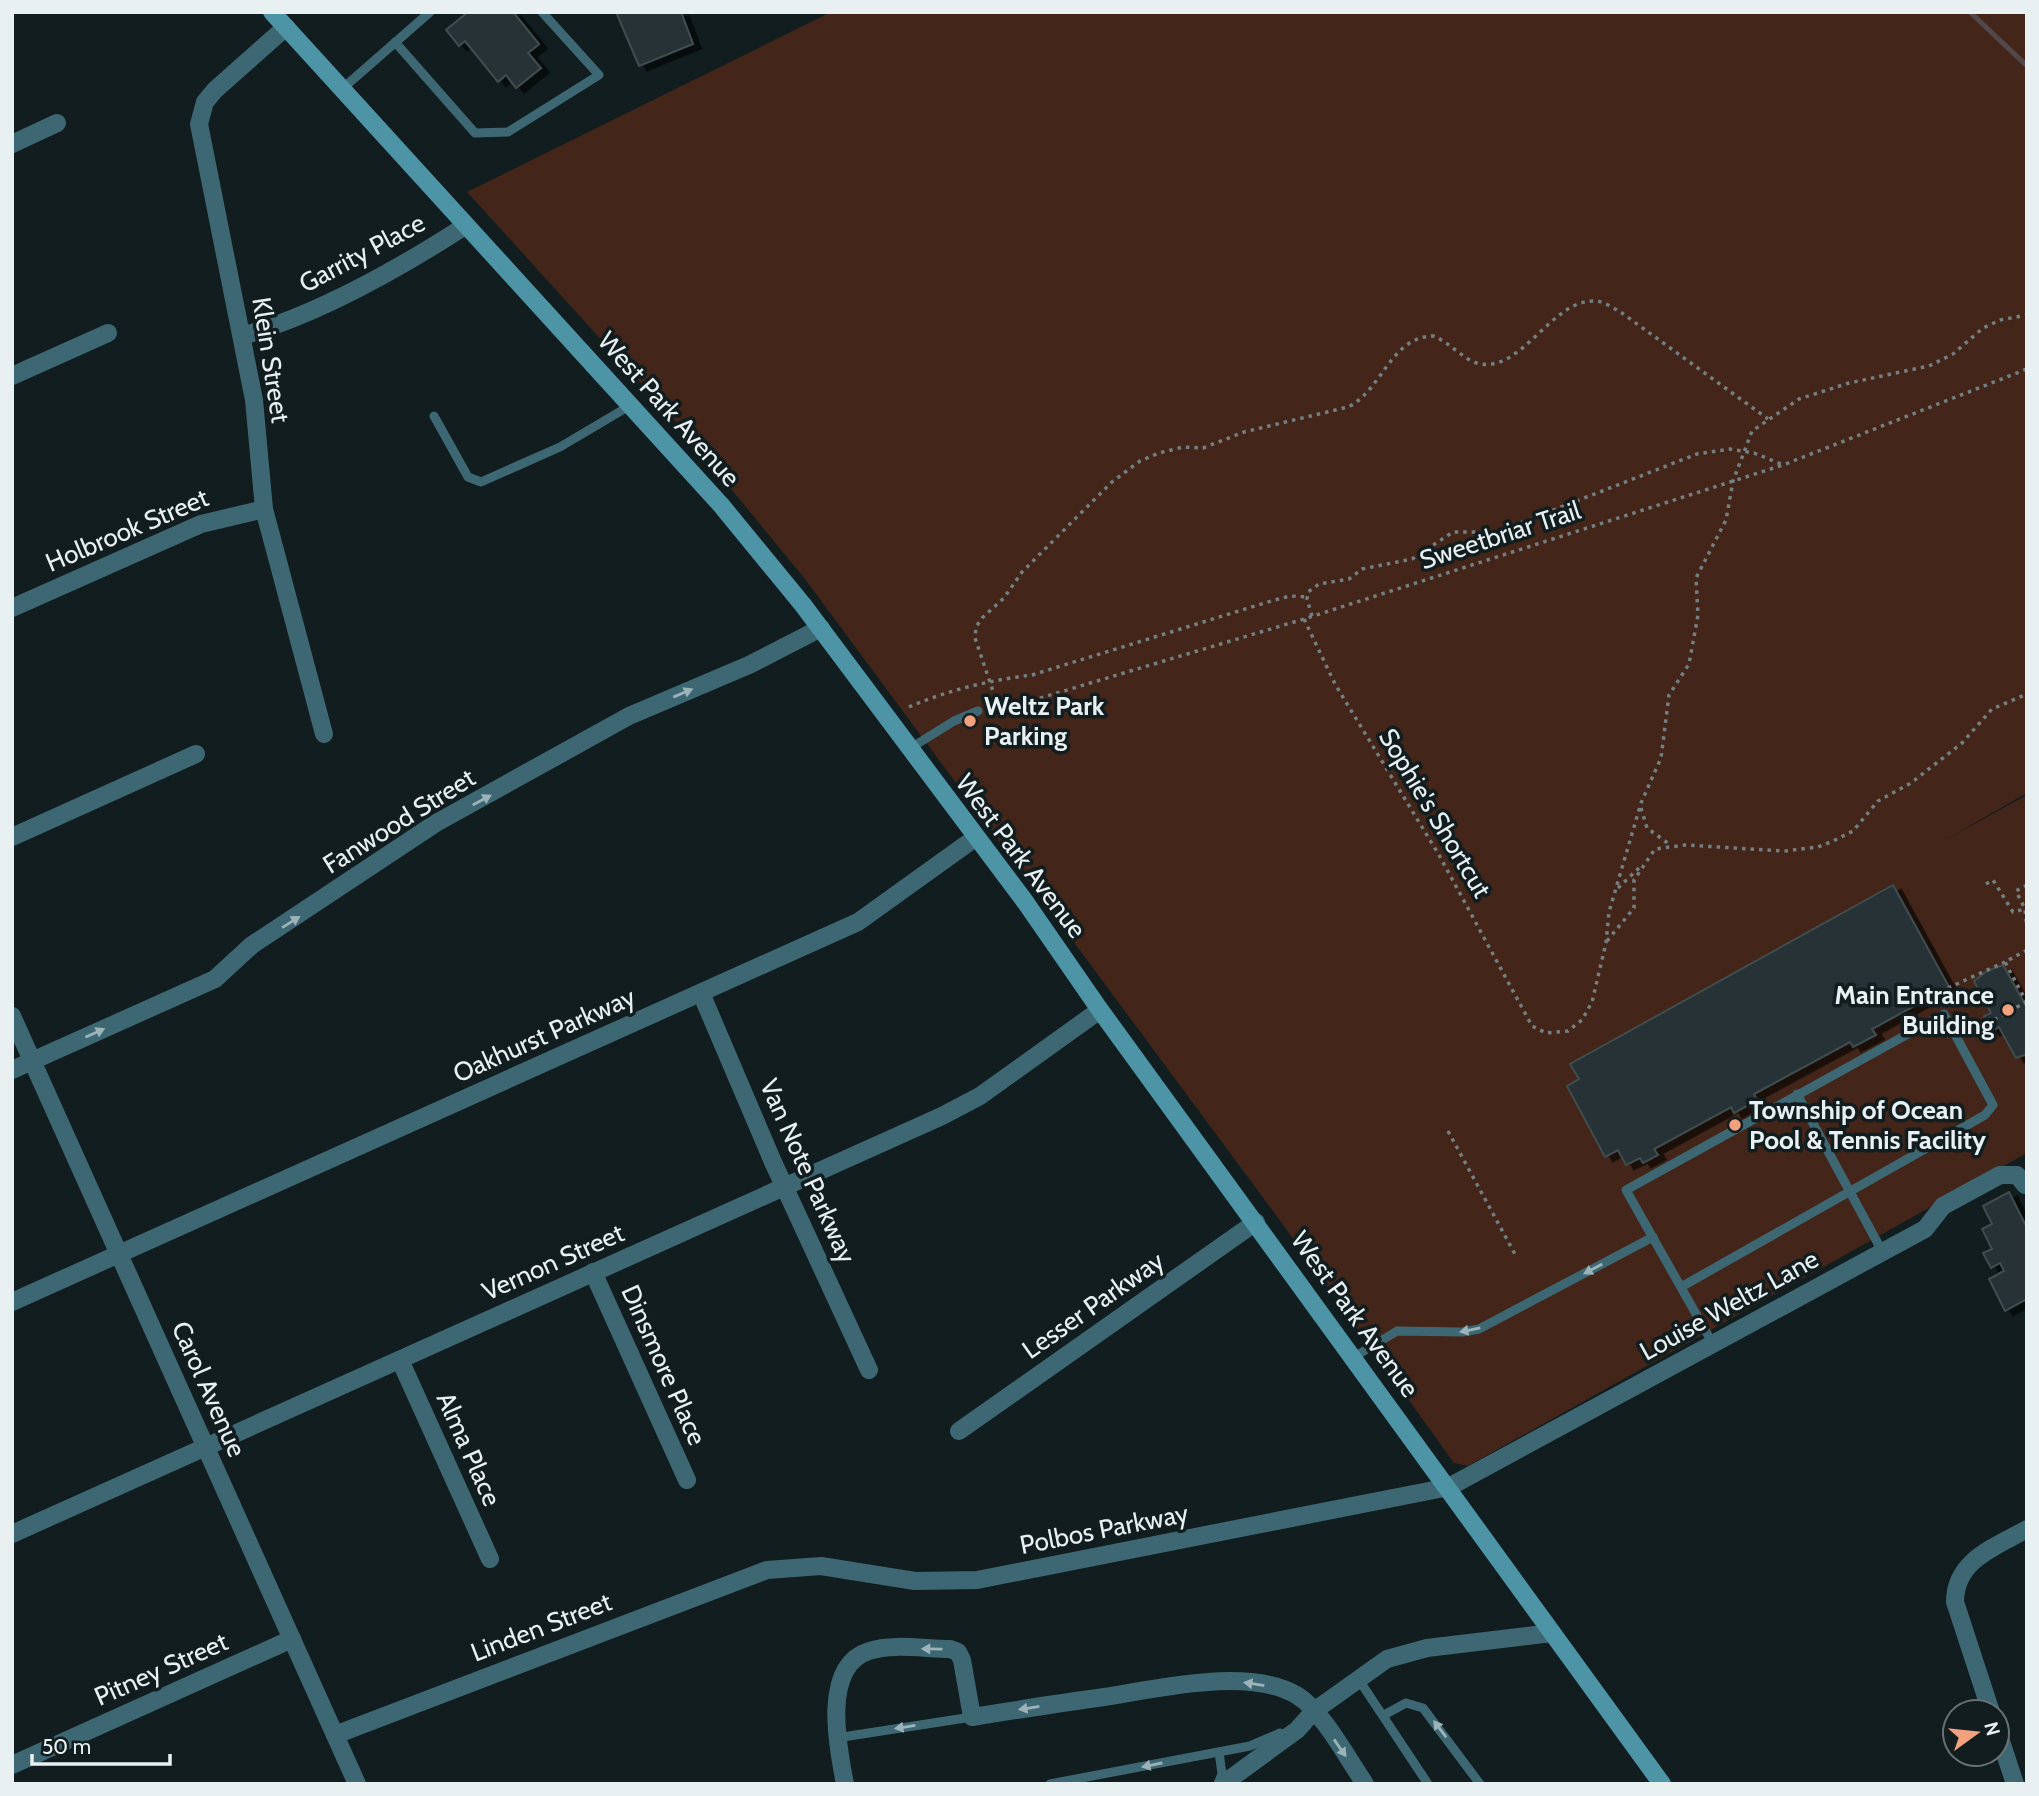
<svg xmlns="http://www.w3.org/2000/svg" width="2039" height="1796" font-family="Cabin,sans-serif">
<defs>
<filter id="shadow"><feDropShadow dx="8" dy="4.5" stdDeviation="0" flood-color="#0009"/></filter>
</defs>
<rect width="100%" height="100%" fill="#121d20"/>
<path fill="#432619" d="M831 12H2027V793L1936 845 2027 795V1153L1468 1466 1454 1463 1281 1222 805 579 676 422 467 192Z"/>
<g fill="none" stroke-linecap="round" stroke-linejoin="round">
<path stroke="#534849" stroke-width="5" d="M1970 12 2027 66"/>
</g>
<g fill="#253135" stroke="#404d50" stroke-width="2" filter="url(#shadow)">
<path d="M468 12H513L539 44 528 53 541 68 516 88 506 75 498 82 465 41 459 46 446 30Z"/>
<path d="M616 12H681L693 44 639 66Z"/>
<path d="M1893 885 1949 987 1872 1029 1876 1035 1853 1047 1850 1042 1754 1094 1757 1100 1734 1113 1731 1107 1654 1149 1658 1155 1643 1163 1640 1158 1626 1165 1618 1150 1605 1157 1567 1086 1579 1079 1570 1064Z"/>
<path d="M2003 965 2027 1008V1054L2016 1058 1999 1027 1992 1031 1987 1025 1984 1016 1991 1013 1974 981 1987 971Z"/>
<path d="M2009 1192 2027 1228V1299L2005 1311 1989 1279 2004 1271 2000 1263 1991 1268 1983 1253 1992 1249 1982 1229 1992 1224 1983 1206Z"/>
</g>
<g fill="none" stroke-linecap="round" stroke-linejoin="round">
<g stroke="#757f81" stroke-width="3.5" stroke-dasharray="3.5 5" stroke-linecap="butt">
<path d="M1312 616 1307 599 1308 592 1319 584 1349 579 1362 569 1412 559 1453 532H1497L1697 454 1730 449 1754 453 1781 464"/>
<path d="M1304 619 1335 684 1439 855 1532 1026 1546 1033 1568 1031 1582 1020 1592 1002 1606 943 1609 912 1641 803 1661 758 1669 695 1689 664 1698 615 1696 578 1726 520 1733 481 1752 431 1799 399 1849 383 1929 366 1953 354 1983 328 2000 320 2027 315"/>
<path d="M998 706 975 638 976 627 982 618 1004 598 1022 572 1112 482 1140 461 1159 453 1183 447 1203 448 1244 432 1348 407C1382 391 1390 337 1433 336 1450 342 1463 360 1480 364 1522 371 1551 302 1592 301 1603 300 1613 308 1622 313L1768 419"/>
<path d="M909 707C948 690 991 680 1032 675L1271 601 1290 596 1307 597"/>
<path d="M990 707 1017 705 1304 619 1783 465 2027 369"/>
<path d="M1641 808 1647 828 1669 844"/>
<path d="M1986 884 1993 880 2013 912 2025 909"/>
<path d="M2027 885 2016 891 2025 909 2027 929"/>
<path d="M1618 888 1640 867"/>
<path d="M1607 941 1634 908V880L1655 849 1685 845 1785 851 1818 847 1833 841 1853 831 1878 801 1911 783 1962 743 1992 709 2027 694"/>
<path d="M2027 950 2005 962 2027 1003"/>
<path d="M1948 988 2005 962"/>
<path d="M1972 1032 2026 1002"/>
<path d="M1448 1131 1516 1256"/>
</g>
<g stroke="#3d6873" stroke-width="9">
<path d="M395 42 475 133 508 132 599 75 542 12"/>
<path d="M342 89 430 12"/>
<path d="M434 416 468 477 481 482 560 447 631 405"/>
<path d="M909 749 954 721 978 711"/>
<path d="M1797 1094 1882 1251"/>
<path d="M1681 1287 1985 1115 1993 1105 1944 1014 1626 1190 1713 1344"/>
<path d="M1354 1357 1397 1331 1463 1332 1479 1329 1653 1237"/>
<path d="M1359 1680 1428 1784"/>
<path d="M1384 1715 1406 1703 1423 1708 1480 1784"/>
<path d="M836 1738 972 1717"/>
<path d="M1050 1784 1250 1746 1280 1733"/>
<path d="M1218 1784 1222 1774 1219 1752"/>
</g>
<g stroke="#3d6873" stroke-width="18">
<path d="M286 27 215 90 205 102 199 124 254 400 264 509 324 734"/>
<path d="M12 144 57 123"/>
<path d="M242 336C316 315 400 268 465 226"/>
<path d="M12 376 108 333"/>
<path d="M12 608 201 524 264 509"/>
<path d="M12 837 196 754"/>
<path d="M701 993 773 1162 869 1370"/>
<path d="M12 1016 357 1784"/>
<path d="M12 1070 215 979 252 945 436 823 629 716 749 665 821 628"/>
<path d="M593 1272 687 1480"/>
<path d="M12 1302 858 922 975 838"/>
<path d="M400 1360 490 1559"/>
<path d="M959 1431 1256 1222"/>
<path d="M12 1534 942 1116 980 1096 1100 1010"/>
<path d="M1991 1712 1955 1602C1955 1560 1995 1547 2027 1529"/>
<path d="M1997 1729 2015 1784"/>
<path d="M335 1735 767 1570 821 1566 915 1581 977 1580 1449 1487 1925 1229 1943 1206 2000 1175H2017L2025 1185"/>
<path d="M12 1765 292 1639"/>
<path d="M845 1784C838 1748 821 1666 869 1651 893 1643 925 1649 950 1649L958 1652 962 1660 972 1717C1016 1710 1060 1703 1104 1697 1157 1689 1250 1666 1298 1696 1322 1711 1348 1759 1365 1784"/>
<path d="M1223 1784 1297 1730 1314 1711 1387 1659 1427 1648 1552 1633"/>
</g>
<path stroke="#4c94a6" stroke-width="18" d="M272 12 721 505 803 605 1026 903 1100 1010 1662 1784"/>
</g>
<defs><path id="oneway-solid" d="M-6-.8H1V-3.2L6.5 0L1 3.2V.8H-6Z" transform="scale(1.75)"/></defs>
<g fill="#9bb3b9">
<use href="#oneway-solid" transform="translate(683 693) rotate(-23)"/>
<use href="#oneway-solid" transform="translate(482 800) rotate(-28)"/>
<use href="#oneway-solid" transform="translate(291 922) rotate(-32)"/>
<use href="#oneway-solid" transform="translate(95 1033) rotate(-24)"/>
<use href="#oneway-solid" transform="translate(1593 1269) rotate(152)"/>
<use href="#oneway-solid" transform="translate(1470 1330) rotate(169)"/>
<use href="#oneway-solid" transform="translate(932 1649) rotate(-179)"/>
<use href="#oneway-solid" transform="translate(1254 1684) rotate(-171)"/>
<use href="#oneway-solid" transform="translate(1029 1708) rotate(171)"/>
<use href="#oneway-solid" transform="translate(905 1727) rotate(171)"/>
<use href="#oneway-solid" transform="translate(1440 1729) rotate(-127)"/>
<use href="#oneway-solid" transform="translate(1340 1748) rotate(55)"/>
<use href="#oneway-solid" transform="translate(1152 1765) rotate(169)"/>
</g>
<g fill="#f2a17e" stroke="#121d20" stroke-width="2.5">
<circle cx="970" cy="721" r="7"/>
<circle cx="2008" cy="1010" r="7"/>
<circle cx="1735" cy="1125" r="7"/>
</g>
<g text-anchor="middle" stroke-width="7" stroke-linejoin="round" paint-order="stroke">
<g font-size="26" fill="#e8f0f2" stroke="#121d20">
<text transform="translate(362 253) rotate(-28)" y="9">Garrity Place</text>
<text transform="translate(271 360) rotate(81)" y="9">Klein Street</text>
<text transform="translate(669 409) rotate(48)" y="9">West Park Avenue</text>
<text transform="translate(127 530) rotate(-23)" y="9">Holbrook Street</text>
<text transform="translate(1500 535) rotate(-18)" y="9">Sweetbriar Trail</text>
<text transform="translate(1435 813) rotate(59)" y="9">Sophie's Shortcut</text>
<text transform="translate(399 821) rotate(-32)" y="9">Fanwood Street</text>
<text transform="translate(1021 856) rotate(53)" y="9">West Park Avenue</text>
<text transform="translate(544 1035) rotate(-24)" y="9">Oakhurst Parkway</text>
<text transform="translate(808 1171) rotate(66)" y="9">Van Note Parkway</text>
<text transform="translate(553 1262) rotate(-24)" y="9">Vernon Street</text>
<text transform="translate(1093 1305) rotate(-35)" y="9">Lesser Parkway</text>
<text transform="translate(1729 1305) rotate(-29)" y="9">Louise Weltz Lane</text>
<text transform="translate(1355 1314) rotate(54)" y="9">West Park Avenue</text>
<text transform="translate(664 1365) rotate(66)" y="9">Dinsmore Place</text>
<text transform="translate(209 1389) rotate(66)" y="9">Carol Avenue</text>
<text transform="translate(469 1449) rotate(66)" y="9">Alma Place</text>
<text transform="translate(1104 1529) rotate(-11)" y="9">Polbos Parkway</text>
<text transform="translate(541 1627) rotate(-21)" y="9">Linden Street</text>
<text transform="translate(161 1669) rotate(-24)" y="9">Pitney Street</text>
</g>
<g font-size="26" font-weight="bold" fill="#e8f0f2" stroke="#121d20" text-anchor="start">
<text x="984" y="715">Weltz Park<tspan x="984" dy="30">Parking</tspan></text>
<text x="1994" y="1004" text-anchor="end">Main Entrance<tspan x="1994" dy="30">Building</tspan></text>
<text x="1749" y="1119">Township of Ocean<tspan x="1749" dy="30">Pool &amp; Tennis Facility</tspan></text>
</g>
</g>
<rect width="2039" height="1796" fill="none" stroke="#e8f0f2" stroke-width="28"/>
<g transform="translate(1976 1733) rotate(75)"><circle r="33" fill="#121d20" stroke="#687174" stroke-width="2"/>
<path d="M0-5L12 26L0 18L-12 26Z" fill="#f2a17e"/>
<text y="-10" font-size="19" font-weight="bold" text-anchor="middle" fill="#e8f0f2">N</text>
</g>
<path d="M32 1754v10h138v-10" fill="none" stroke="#e8f0f2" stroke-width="3.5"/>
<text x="42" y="1754" font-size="21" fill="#e8f0f2" stroke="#121d20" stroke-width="5" paint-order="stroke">50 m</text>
</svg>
